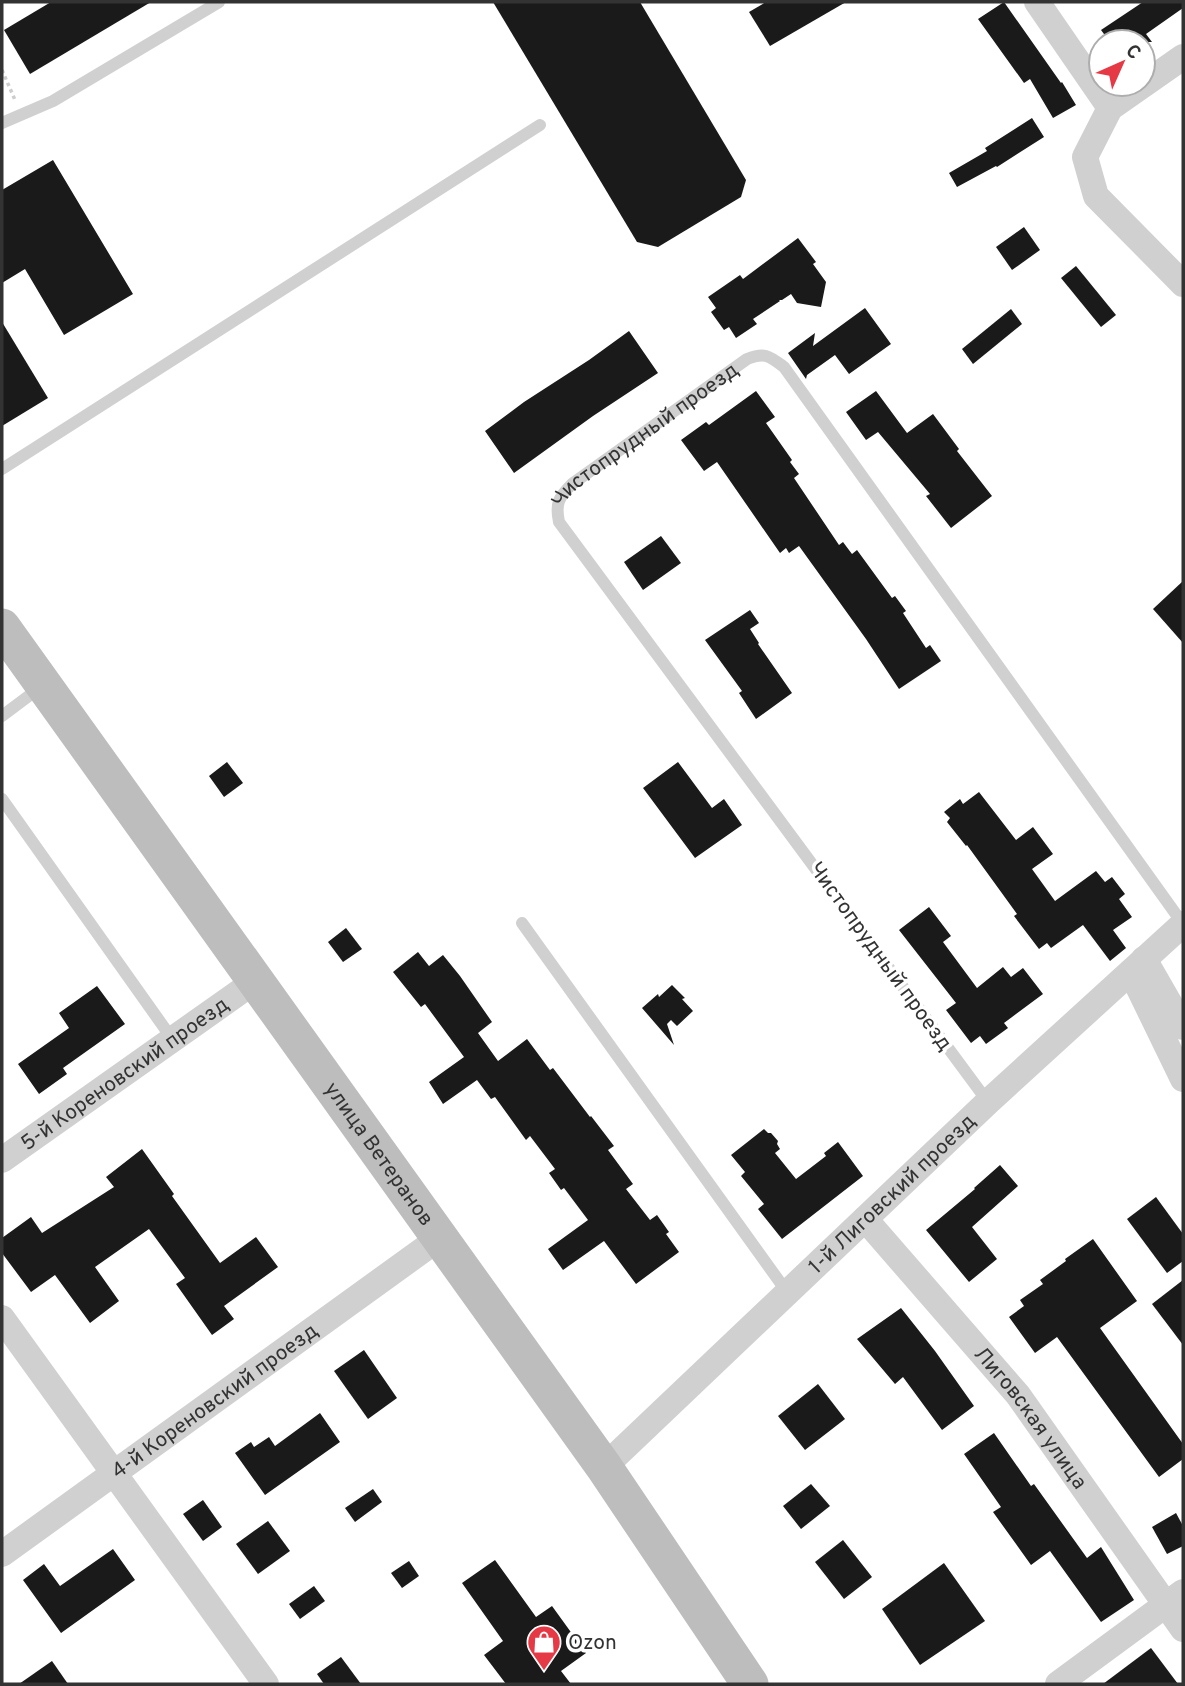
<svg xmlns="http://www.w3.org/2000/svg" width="1185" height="1686" font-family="Overpass,sans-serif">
<rect width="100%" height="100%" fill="#fff"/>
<g fill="#1a1a1a">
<path d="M51 2H151L30 74 4 30Z"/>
<path d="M493 2H640L746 180 741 197 658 247 637 242Z"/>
<path d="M766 2H846L770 46 749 12Z"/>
<path d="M1004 2 1061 83 1062 82 1076 105 1053 118 1030 79 1024 83 978 19Z"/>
<path d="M1143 2H1183V8L1146 34 1152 42H1110L1101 30Z"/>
<path d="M1032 118 1044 137 997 167 996 166 957 187 949 173 987 151 985 148Z"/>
<path d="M53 160 133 294 64 335 25 269 2 283V190Z"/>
<path d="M1024 227 1040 250 1012 270 996 247Z"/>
<path d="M798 238 816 262 813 264 826 282 821 307 797 303 791 294 782 300H779L780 301 753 319 757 324 736 338 729 327 724 330 711 312 716 308 708 297 740 275 743 279Z"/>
<path d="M1076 266 1116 315 1101 327 1061 278Z"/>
<path d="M865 308 891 344 849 374 835 355 807 375 806 379 788 353 815 333 813 346Z"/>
<path d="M1011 309 1022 324 973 364 962 349Z"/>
<path d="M2 322 48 398 2 426Z"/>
<path d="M629 331 658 373 593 416 514 473 485 431 524 402 589 360Z"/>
<path d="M756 391 775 417 766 423 792 460 790 462 799 474 794 478 839 545 843 542 852 554 857 550 892 598 895 596 906 611 903 613 926 648 930 645 941 661 899 689 866 639 799 546 789 553 786 548 780 553 717 462 704 471 681 440 706 422 709 425Z"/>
<path d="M876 391 907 433 933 414 959 449 957 451 992 496 951 528 926 496 930 494 878 432 866 440 846 412Z"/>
<path d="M661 536 681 563 643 590 624 562Z"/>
<path d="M1183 581V643L1153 609Z"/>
<path d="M750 610 759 623 750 629 759 643 758 644 792 693 756 719 739 693 742 691 705 640Z"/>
<path d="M227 762 243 783 224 797 209 776Z"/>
<path d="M678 762 712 808 724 799 742 825 695 858 643 788Z"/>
<path d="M979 792 1016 840 1033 827 1053 854 1032 869 1055 901 1096 871 1105 882 1112 877 1125 894 1119 899 1132 917 1113 930 1126 948 1110 961 1083 925 1051 948 1047 943 1039 949 1014 916 1017 914 967 845 966 846 947 822 950 818 944 812 960 799 963 804Z"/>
<path d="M929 907 951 936 943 942 977 988 1003 967 1011 977 1023 968 1043 994 1004 1023 1008 1028 986 1044 980 1036 971 1043 946 1010 956 1003 899 930Z"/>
<path d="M346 928 362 949 343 962 328 942Z"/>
<path d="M418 952 429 966 443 955 460 976 492 1022 478 1033 498 1061 527 1039 550 1070 553 1068 590 1117 591 1116 614 1146 608 1150 633 1184 626 1189 650 1220 657 1215 669 1232 666 1234 679 1252 636 1284 604 1241 563 1270 548 1249 588 1220 564 1188 561 1190 549 1173 555 1169 530 1136 526 1140 495 1097 491 1099 477 1080 443 1104 429 1082 464 1057 425 1004 421 1007 393 972Z"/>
<path d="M672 985 685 998 682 999 693 1011 677 1026 671 1020 667 1024 674 1045 642 1008 658 994 659 997Z"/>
<path d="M97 986 125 1024 63 1068 67 1074 39 1094 18 1064 69 1028 59 1013Z"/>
<path d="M764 1129 768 1133H771L778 1141 777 1144 780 1149 775 1153 796 1179 826 1156 824 1153 838 1142 863 1176 782 1239 758 1209 764 1204 741 1176 745 1172 731 1155Z"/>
<path d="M142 1149 174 1194 172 1196 220 1263 256 1237 278 1267 224 1306 234 1319 212 1335 176 1284 185 1278 149 1229 95 1267 119 1301 90 1323 55 1275 31 1292 2 1253V1238L31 1217 42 1233 114 1187 106 1177Z"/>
<path d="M1000 1165 1018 1186 972 1227 997 1259 969 1282 926 1230 975 1189 974 1188Z"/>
<path d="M1156 1197 1183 1234V1261L1167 1273 1127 1219Z"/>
<path d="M1093 1239 1137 1301 1100 1328 1183 1444V1459L1159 1477 1057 1337 1035 1353 1009 1317 1024 1306 1020 1300 1043 1284 1040 1280 1066 1261 1065 1259Z"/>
<path d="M1183 1280V1345L1152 1304Z"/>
<path d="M901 1308 935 1351 974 1406 942 1430 903 1377 895 1384 857 1339Z"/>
<path d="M364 1350 397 1398 368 1419 334 1371Z"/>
<path d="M818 1384 845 1419 805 1450 778 1416Z"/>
<path d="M320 1413 340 1442 265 1495 235 1453 251 1442 254 1447 269 1437 275 1446Z"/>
<path d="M994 1433 1031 1486 1034 1484 1087 1558 1101 1547 1134 1600 1101 1622 1050 1551 1031 1565 993 1512 1001 1507 964 1454Z"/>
<path d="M811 1484 830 1506 801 1529 783 1506Z"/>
<path d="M373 1489 382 1502 355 1522 345 1508Z"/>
<path d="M203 1500 222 1527 203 1541 183 1514Z"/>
<path d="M1176 1513 1183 1526V1546L1167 1554 1152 1527Z"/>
<path d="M268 1521 290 1551 258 1574 236 1544Z"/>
<path d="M843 1540 872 1577 844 1599 815 1562Z"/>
<path d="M113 1549 135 1580 61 1633 23 1580 44 1564 60 1586Z"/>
<path d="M495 1560 536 1617 552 1606 586 1653 561 1671 571 1684H506L484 1655 503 1641 462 1583Z"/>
<path d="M409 1561 419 1576 402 1588 391 1573Z"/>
<path d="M944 1563 985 1621 920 1665 882 1609Z"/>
<path d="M314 1586 325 1601 300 1619 289 1604Z"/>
<path d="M1151 1648 1178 1684H1103Z"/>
<path d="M341 1657 361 1684H324L317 1674Z"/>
<path d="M52 1661 68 1684H19Z"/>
</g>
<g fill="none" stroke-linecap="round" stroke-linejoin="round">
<path stroke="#cdcdcd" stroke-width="3.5" stroke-dasharray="3.5 3.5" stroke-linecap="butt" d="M2 70 15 100"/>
<g stroke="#d0d0d0" stroke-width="12">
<path d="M2 123 53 101 219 2"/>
<path d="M2 469 540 125"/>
<path d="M2 716 38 689"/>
<path d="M2 799 173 1040"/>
<path d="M522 923 787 1292"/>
<path id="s1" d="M988 1102 559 522C555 503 559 497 572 484L747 359C765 352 769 356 784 367L1183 924"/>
</g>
<g stroke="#d0d0d0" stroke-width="26">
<path d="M1037 2 1110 108"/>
<path d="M1183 57 1110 108 1085 157 1096 196 1183 284"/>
<path d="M1144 959 1183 1027"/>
<path d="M1131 972 1183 1079"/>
<path id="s2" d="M2 1160 248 986"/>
<path id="s3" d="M865 1219 1018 1395 1183 1629"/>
<path d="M2 1318 266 1684"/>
<path id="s4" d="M604 1467 988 1102 1183 924"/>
<path id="s5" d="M2 1554 427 1247"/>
<path d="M1058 1684 1183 1592"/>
</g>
<path stroke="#bdbdbd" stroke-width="37" id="s6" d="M2 627 604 1467 750 1684"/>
</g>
<defs>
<g id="shop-pin" transform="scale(1.75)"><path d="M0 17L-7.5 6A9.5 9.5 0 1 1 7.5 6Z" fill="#e63946" stroke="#fff"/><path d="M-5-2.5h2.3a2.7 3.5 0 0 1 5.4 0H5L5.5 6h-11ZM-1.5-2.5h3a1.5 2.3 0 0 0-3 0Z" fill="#fff"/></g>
</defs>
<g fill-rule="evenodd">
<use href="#shop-pin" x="544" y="1642"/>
</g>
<g text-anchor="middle" stroke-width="7" stroke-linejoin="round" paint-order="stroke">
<g font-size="21" fill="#333" stroke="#fff">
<text dy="7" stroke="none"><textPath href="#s1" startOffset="852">Чистопрудный проезд</textPath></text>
<text transform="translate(881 956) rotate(54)" y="7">Чистопрудный проезд</text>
<text dy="7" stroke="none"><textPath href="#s2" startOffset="150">5-й Кореновский проезд</textPath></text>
<text dy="7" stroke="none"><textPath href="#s6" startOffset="648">улица Ветеранов</textPath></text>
<text dy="7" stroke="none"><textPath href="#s4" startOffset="397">1-й Лиговский проезд</textPath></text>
<text dy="7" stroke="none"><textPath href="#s5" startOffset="262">4-й Кореновский проезд</textPath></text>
<text dy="7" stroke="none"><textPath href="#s3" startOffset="259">Лиговская улица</textPath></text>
</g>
<g font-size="21" fill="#333" stroke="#fff" text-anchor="start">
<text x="568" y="1649">Ozon</text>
</g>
</g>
<rect width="1185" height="1686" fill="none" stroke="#333333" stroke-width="7"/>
<g transform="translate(1122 63) rotate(45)"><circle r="33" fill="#ffffff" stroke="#adadad" stroke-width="2"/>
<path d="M0-5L12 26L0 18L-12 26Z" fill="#e63946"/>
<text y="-10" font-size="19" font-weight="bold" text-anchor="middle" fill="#333333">С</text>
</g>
</svg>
